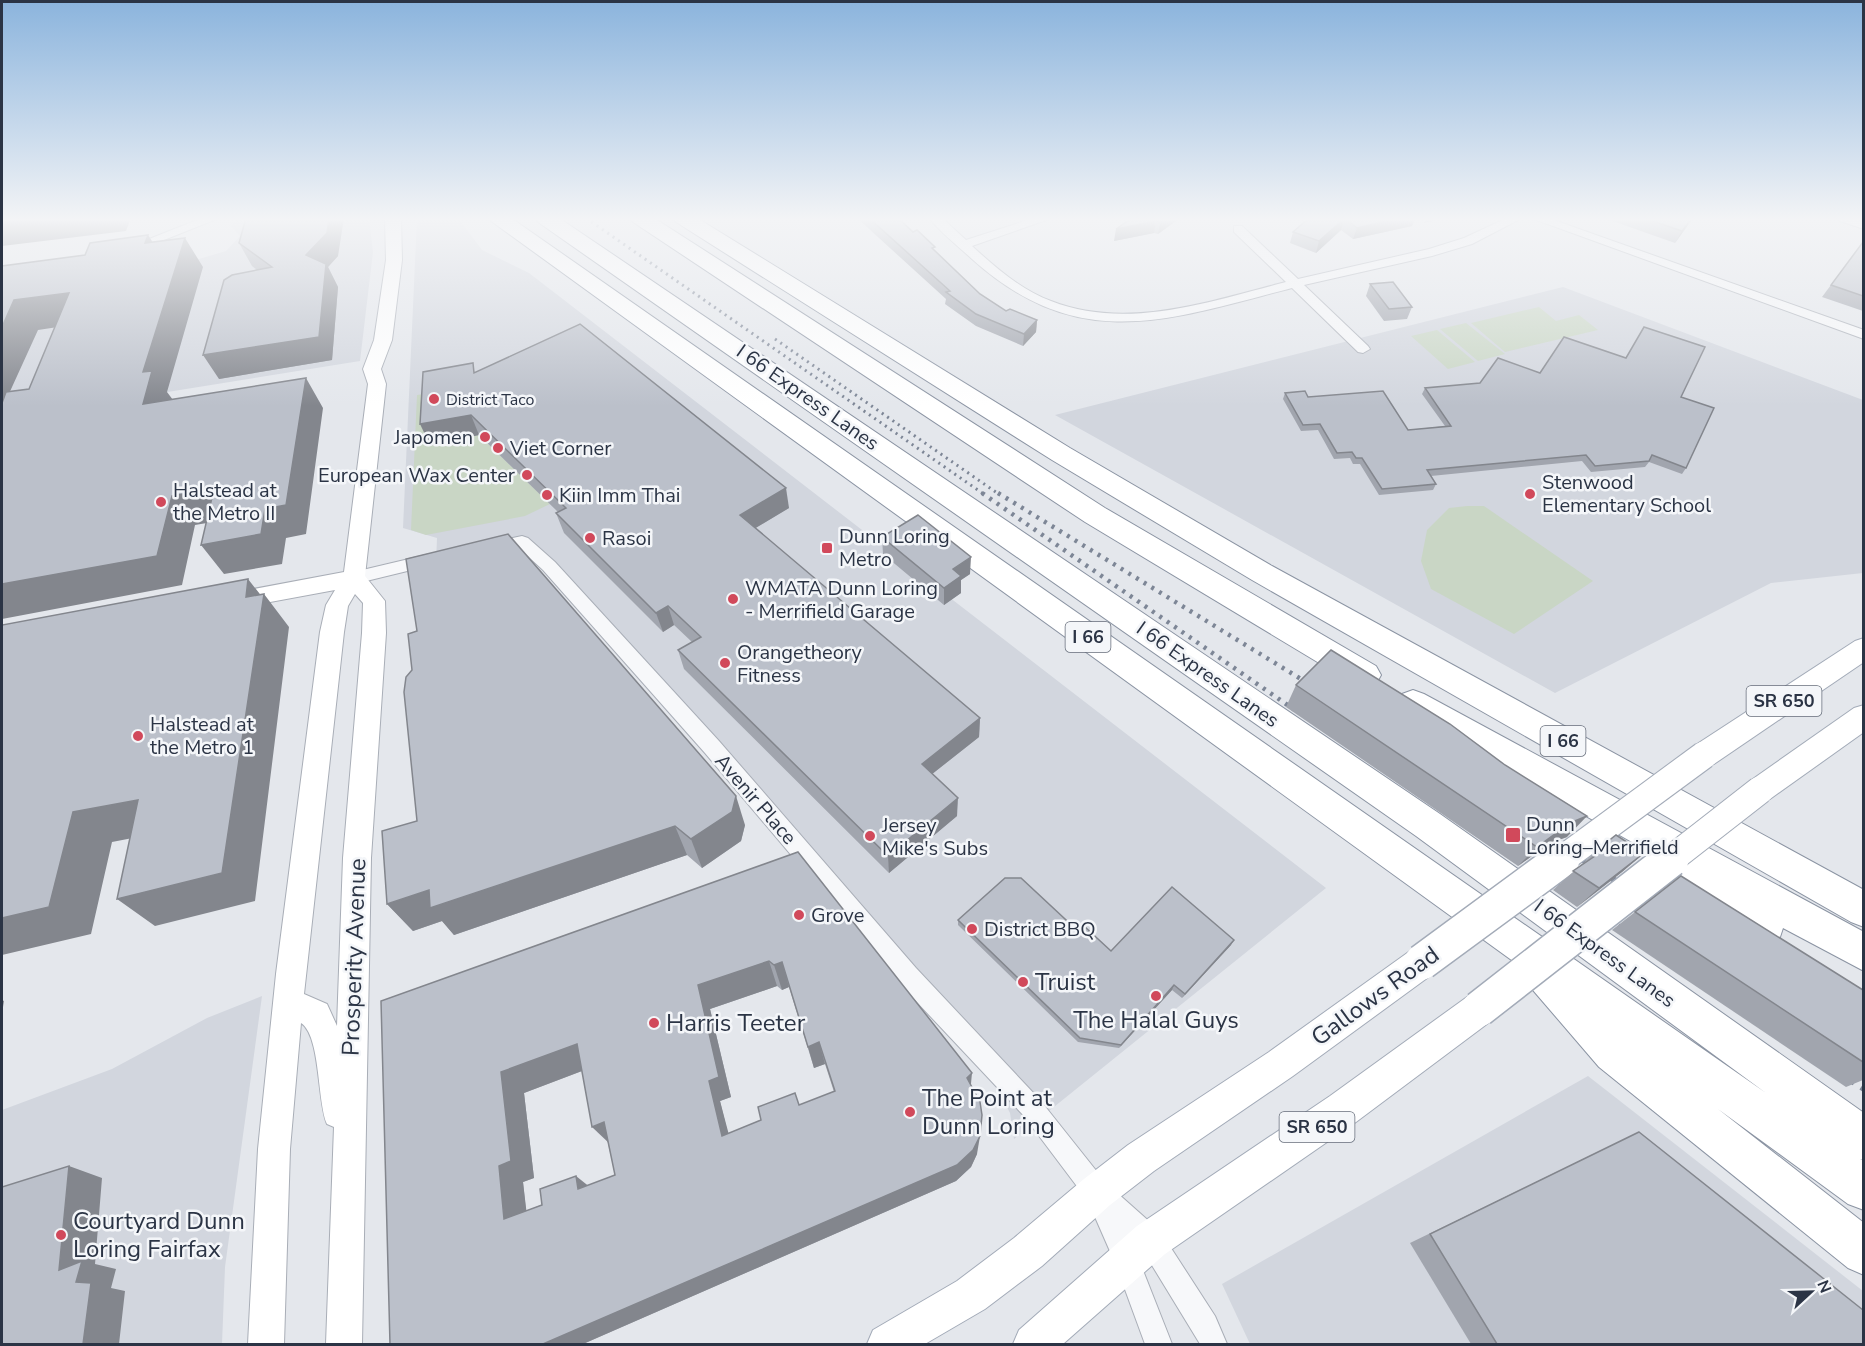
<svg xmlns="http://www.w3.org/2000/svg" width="1865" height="1346" font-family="'Nunito Sans',sans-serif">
<rect width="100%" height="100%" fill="#e4e7ec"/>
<g fill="#d2d6de">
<path d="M240 218H369L373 252 360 361 37 413 2 499V278L167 256 199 259 226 251 240 236 230 225Z"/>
<path d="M417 218H458L482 250 529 273 1326 888 1014 1139 1010 1113 996 1086 843 926 818 874 728 781 634 667 538 564 521 555 436 563 437 538 403 528Z"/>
<path d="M1563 287 1863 400V573L1771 583 1555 693 1055 415Z"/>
<path d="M262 996 225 1267 222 1344H2V1110L112 1069 207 1018Z"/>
<path d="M1588 1076 1863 1291V1344H1250L1222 1284Z"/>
</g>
<g fill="#c9d6c5">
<path d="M1539 307 1556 321 1579 315 1598 330 1505 352 1471 323Z"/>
<path d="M1466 323 1505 354 1478 361 1440 329Z"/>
<path d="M1437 330 1475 362 1448 369 1411 336Z"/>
<path d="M424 394 428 441 435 444 448 439 479 435 550 504 525 516 426 535 411 530 417 395Z"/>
<path d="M1467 506H1484L1593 581 1514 634 1431 589 1421 561 1427 530 1449 508Z"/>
</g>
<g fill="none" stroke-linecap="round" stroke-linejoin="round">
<g stroke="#a9aeb7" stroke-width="2">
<g id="street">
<path d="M202 218H219L134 252 130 253 124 249Z"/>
<path d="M929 218H942L966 240 1034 218H1052L972 246C995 267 1021 290 1051 301 1127 331 1211 301 1286 282L1234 232V226H1242L1298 279 1429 249 1464 238 1507 218H1522L1472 244 1432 256 1304 285 1368 346 1370 349 1363 353 1358 352 1292 288C1168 320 1079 355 972 259 958 246 941 233 929 218Z"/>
<path d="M1531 218H1548L1864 330V339Z"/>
<path d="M522 536 528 538 555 562 719 741 916 968 1040 1100 1106 1183 1160 1231 1215 1316 1227 1344H1200L1142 1249 1131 1240 1172 1344H1145L1116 1265 1088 1201 1024 1116 900 984 705 753 543 570 519 548 492 554 486 552 484 548 486 544Z"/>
<path d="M430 554 436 556 438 560 436 564 354 584 348 582 346 578 348 574 354 572Z"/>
</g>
</g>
<g stroke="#a9aeb7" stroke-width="2">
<g id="secondary">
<path d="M385 218H401L402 260 392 340 381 369 386 384 365 576 385 601 386 633 371 858 362 1344H326L334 1127 327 1124C317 1102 321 1036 301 1023L290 1149 284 1344H248L258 1149 276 974 320 632 326 605 335 590 232 609 224 607 221 601 224 595 232 593 344 572 368 384 363 369 374 340 386 260ZM355 594 363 603 362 633 343 858 337 1026 327 1004 304 994 344 632 348 606Z"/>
<path d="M1838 218 1864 219V229L1840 221Z"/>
</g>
</g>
<g stroke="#a3abb8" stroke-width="2">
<g id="primary">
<path d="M1864 638V662L1714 764 1704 767 1694 764 1690 755 1694 746 1855 641Z"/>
<path d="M1864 705V732L1770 799 1760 803 1750 799 1745 790 1750 781 1854 708Z"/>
<path d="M1422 946 1434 951 1439 962 1434 973 1293 1076 1154 1171 1110 1205 1042 1266 985 1309 925 1344H867L873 1330 957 1281 1014 1238 1084 1179 1128 1145 1269 1052 1410 951Z"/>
<path d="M1479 992 1491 997 1496 1009 1491 1021 1356 1122 1165 1254 1063 1344H1013L1019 1330 1137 1226 1330 1096 1467 997Z"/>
</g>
</g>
<g stroke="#8b94a3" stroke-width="2">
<g id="highway">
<path d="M487 218H511L1766 1093 1416 836 538 222 535 218H559L1440 814 1864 1113V1160L1860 1159 1864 1161V1210L1848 1204 1718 1109 1864 1223V1275L1848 1268 1599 1067 1532 989 1527 976 1528 972Z"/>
<path d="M630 218H654L1105 508 1376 666 1381 675 1376 684 1365 687 1354 684 1085 522 633 222Z"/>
<path d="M673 218H697L1070 448 1272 566 1864 890V927L1851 922 1252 580 1052 460 676 222Z"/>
<path d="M1413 690 1424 694 1864 932V971L1783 928 1778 943 1765 948 1752 943 1669 886 1664 874 1669 863 1402 712 1397 703 1402 694Z"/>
</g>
</g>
<use href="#street" fill="#f7f8fa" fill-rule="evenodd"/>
<use href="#secondary" fill="#fff" fill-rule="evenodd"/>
<use href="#primary" fill="#fff" fill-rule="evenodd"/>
<use href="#highway" fill="#fff" fill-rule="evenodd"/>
<g stroke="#7d8696" stroke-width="3" stroke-dasharray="2 4.5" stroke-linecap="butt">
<path d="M586 218 985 495"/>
<path d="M775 339 1000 495"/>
</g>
<g stroke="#7d8696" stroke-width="4.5" stroke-dasharray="3 6" stroke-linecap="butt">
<path d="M982 493 1299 713"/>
<path d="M998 493 1314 687"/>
<path d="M1564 848 1584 861"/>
</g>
<g stroke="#7d8696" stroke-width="6" stroke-dasharray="4 8" stroke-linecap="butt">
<path d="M1582 859 1662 911"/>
<path d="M1538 873 1631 935"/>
<path d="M1841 1074 1864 1089"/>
</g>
<g stroke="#a3abb8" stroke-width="29" stroke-linecap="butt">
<g id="primary-bridge-far1">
<path d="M1560 861 1704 755"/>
<path d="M1669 861 1760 790"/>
</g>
</g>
<g stroke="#a3abb8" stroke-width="38" stroke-linecap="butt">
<g id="primary-bridge">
<path d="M1422 962 1562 859"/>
<path d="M1479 1009 1671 859"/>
</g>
</g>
<use href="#primary-bridge-far1" stroke="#fff" stroke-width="27"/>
<use href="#primary-bridge" stroke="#fff" stroke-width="35"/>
</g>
<g fill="#a1a5ae" fill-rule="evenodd">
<path d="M857 218H898L935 251 980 294 1006 311 1037 320 1036 332 1023 346 976 326 945 304 946 299Z"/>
<path d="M1132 218H1180L1158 234 1154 233 1114 241Z"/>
<path d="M1309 218H1415L1412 226 1353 239 1341 230 1316 253 1290 243 1293 232Z"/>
<path d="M1604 218H1693L1675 243Z"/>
<path d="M1863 242V311L1822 297Z"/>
<path d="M239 243 338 256 328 267 338 287 332 360 219 379 257 270 252 266Z"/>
<path d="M1370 284 1412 307 1407 319 1384 321 1366 296Z"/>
<path d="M477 372 789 508 755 528 980 718 979 737 932 774 957 816 889 873 684 669 678 650 692 642 674 625 663 632 564 533 556 513 558 512 479 435 430 445Z"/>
<path d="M1540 373 1681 397 1686 468 1682 474 1649 462 1645 467 1591 472 1582 461 1431 476 1436 484 1433 490 1379 495 1360 464H1353L1350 458 1334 459 1318 430 1301 431 1283 399 1285 393 1308 397 1408 430 1445 426 1422 394 1425 388 1480 383Z"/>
<path d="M882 537 970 574 961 580V593L944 605 883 554Z"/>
<path d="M1296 685 1567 837 1550 843 1518 866 1286 707Z"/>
<path d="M745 825 741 841 702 868 687 855 454 935 442 921 413 931 387 904 382 831Z"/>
<path d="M1602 846 1644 853 1622 872 1577 907 1553 890Z"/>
<path d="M798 852 971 1085 977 1154 971 1167 956 1181 583 1344 381 1001ZM777 986 782 990 789 987 814 1068 825 1064 834 1092 728 1134 720 1101 731 1097 710 1009ZM582 1071 608 1143 615 1175 526 1211 523 1182 534 1178 524 1093Z"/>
<path d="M1681 876 1863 990V1080L1846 1087 1612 930Z"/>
<path d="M958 920 1079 932 1111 951 1231 945 1182 998 1172 990 1119 1048 1078 1042 958 925Z"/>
<path d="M1612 1145 1863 1344H1471L1410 1243Z"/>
</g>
<g fill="#83868d">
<path d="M2 218H131L126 231 2 246Z"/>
<path d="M329 218H344L338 256 328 267 338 287 332 360 219 379 203 355 306 255Z"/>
<path d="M1166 218H1180L1158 234 1160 223Z"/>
<path d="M1345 218 1341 230 1316 253 1319 241Z"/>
<path d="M1399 218H1415L1412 226 1353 239 1357 228Z"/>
<path d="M1426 218H1444L1424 223Z"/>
<path d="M1692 218H1693L1675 243 1682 231Z"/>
<path d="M1156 221 1154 233 1114 241 1116 229Z"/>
<path d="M148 235 167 264 145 243Z"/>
<path d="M185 238 203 267 167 392 173 400 143 404V372Z"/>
<path d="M69 293 91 322 38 330 2 409V327L14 300Z"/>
<path d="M1037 320 1036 332 1023 346 1024 334Z"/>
<path d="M306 378 323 408 306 534 286 538 282 564 224 574 201 545 265 509Z"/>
<path d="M471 415 479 435 430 445 420 424Z"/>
<path d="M786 488 789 508 744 535 740 515Z"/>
<path d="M214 489 236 518 195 525 182 585 2 619V584L172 496Z"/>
<path d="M971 557 970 574 961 580V593L944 605V588L953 569Z"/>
<path d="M248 579 263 598 264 594 289 627 255 901 155 926 117 899 246 597Z"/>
<path d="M668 606 674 625 663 632 656 613Z"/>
<path d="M980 718 979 737 922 782V764Z"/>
<path d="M736 796 745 825 741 841 702 868 691 839Z"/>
<path d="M958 798 957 816 889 873 888 856Z"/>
<path d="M138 800 174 830 112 842 91 934 2 955V918L73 812Z"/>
<path d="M1587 816 1567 837 1550 843 1518 866 1537 847 1570 823Z"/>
<path d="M675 826 687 855 454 935 442 921 413 931 387 904 429 890Z"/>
<path d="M1644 853 1622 872 1577 907 1599 888Z"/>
<path d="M1234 940 1231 945 1182 998 1185 994Z"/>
<path d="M769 961 777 986 710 1009 731 1097 720 1101 734 1154 722 1136 709 1081 698 985Z"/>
<path d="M782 962 789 987 782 990 774 965Z"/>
<path d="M1174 985 1172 990 1119 1048 1121 1045Z"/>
<path d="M2 1000 4 1001 2 1013Z"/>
<path d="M819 1042 825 1064 814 1068 808 1047Z"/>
<path d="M577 1044 595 1066 524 1093 534 1178 523 1182 529 1233 504 1219 499 1166 501 1072Z"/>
<path d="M972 1073 970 1094 967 1078Z"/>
<path d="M604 1122 611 1145 592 1127Z"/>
<path d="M980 1136 977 1154 971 1167 956 1181 583 1344H543Z"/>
<path d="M69 1166 102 1178 95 1264 116 1269 111 1288 125 1291 119 1344H83L76 1282 59 1270Z"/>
<path d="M576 1176 596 1192 578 1189Z"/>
</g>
<g fill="#bbc0ca" stroke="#83868d" stroke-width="1.5" fill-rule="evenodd">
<path d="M246 218H329L327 233 306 255 326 264 319 337 203 355 224 280 232 275 272 267 239 243Z"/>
<path d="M869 218H898L913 232 917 230 935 247 932 248 980 294 1006 311 1010 309 1037 320 1024 334 976 314 946 292 950 291Z"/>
<path d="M1132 218H1166L1160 223 1156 221 1116 229Z"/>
<path d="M1309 218H1345L1319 241 1293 232Z"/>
<path d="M1345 218H1399L1357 228Z"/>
<path d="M1644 218H1692L1682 231Z"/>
<path d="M148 235 145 243 185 238 143 372 152 371 143 404 306 378 286 505 265 509 261 534 201 545 214 489 172 496 157 556 2 584V403L6 392 29 389 69 293 14 300 2 327V266L85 255 90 243Z"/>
<path d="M1863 242V296L1831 285Z"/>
<path d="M1393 282 1412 307 1389 309 1370 284Z"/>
<path d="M580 324 786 488 740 515 980 718 922 764 958 798 888 856 678 650 701 637 668 606 656 613 556 513 566 508 471 415 420 424 423 372 473 363 474 373Z"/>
<path d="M1644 327 1705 347 1681 397 1714 408 1686 468 1652 455 1649 461 1595 466 1586 455 1427 470 1436 484 1382 489 1362 458H1356L1352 452 1337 453 1320 424 1303 425 1285 393 1305 391 1308 397 1383 391 1408 430 1451 426 1425 388 1480 383 1498 358 1540 373 1564 337 1626 358Z"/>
<path d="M918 515 971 557 953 569 961 576 944 588 882 537Z"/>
<path d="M508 534 736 796 732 812 691 839 675 826 430 908 429 890 387 904 382 831 417 821 404 692 406 677 412 670 408 634 417 631 406 559Z"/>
<path d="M248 579 246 597 264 594 222 873 117 899 138 800 73 812 49 907 2 918V625Z"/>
<path d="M1331 650 1450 724 1505 765 1587 816 1570 823 1537 847 1296 685Z"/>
<path d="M1616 835 1644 853 1599 888 1573 871 1595 856 1602 846Z"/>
<path d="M798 852 972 1073 967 1078 980 1102 982 1115 980 1136 973 1150 957 1165 543 1344H390L381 1001ZM769 961 774 965 782 962 808 1047 819 1042 835 1091 799 1105 795 1093 758 1107 761 1120 722 1136 709 1081 719 1077 698 985ZM577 1044 592 1127 604 1122 615 1175 578 1189 576 1176 540 1189 542 1205 504 1219 499 1166 511 1161 501 1072Z"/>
<path d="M1681 876 1863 990V1062L1635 912Z"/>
<path d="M1005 878H1021L1079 932 1085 927 1111 951 1172 887 1234 940 1185 994 1174 985 1121 1045 1080 1038 958 920Z"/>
<path d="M1639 1132 1863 1310V1344H1497L1430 1234Z"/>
<path d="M69 1166 59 1270 82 1261 76 1282 91 1283 83 1344H2V1187Z"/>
</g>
<linearGradient id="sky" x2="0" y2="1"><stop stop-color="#8bb4dd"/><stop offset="0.54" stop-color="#f3f4f6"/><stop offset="1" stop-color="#f3f4f6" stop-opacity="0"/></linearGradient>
<rect width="1865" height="406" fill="url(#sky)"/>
<g fill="#d1495b" stroke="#f4f6f9" stroke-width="2">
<circle cx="434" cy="399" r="6"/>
<circle cx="485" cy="437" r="6"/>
<circle cx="498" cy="448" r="6"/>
<circle cx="527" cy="475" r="6"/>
<circle cx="1530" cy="494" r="6"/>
<circle cx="547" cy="495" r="6"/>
<circle cx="161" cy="502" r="6"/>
<circle cx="590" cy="538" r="6"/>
<rect x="821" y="542" width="12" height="12" rx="3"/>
<circle cx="733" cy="599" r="6"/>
<circle cx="725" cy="663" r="6"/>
<circle cx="138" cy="736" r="6"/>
<rect x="1505" y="827" width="16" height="16" rx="3"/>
<circle cx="870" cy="836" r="6"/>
<circle cx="799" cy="915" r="6"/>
<circle cx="972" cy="929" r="6"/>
<circle cx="1023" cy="982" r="6"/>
<circle cx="1156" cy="996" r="6"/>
<circle cx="654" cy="1023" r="6"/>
<circle cx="910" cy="1112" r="6"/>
<circle cx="61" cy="1235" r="6"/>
</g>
<g text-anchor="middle" stroke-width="5" stroke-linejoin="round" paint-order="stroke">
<g font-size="16" fill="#2b3445" stroke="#f4f6f9" text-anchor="start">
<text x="446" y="405">District Taco</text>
</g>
<g fill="#f4f6f9" stroke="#676e7b" stroke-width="1.5">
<rect x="1065.5" y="622" width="45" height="30" rx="4.5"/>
<rect x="1746.5" y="686" width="75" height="30" rx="4.5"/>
<rect x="1540.5" y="726" width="45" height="30" rx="4.5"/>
<rect x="1279.5" y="1112" width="75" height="30" rx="4.5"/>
</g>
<g font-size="18" font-weight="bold" fill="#2b3445">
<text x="1088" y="643">I 66</text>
<text x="1784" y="707">SR 650</text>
<text x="1563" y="747">I 66</text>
<text x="1317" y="1133">SR 650</text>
</g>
<g font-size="20" fill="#2b3445" stroke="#f4f6f9">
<text transform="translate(808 397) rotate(35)" y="7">I 66 Express Lanes</text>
<text transform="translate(1208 674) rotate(35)" y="7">I 66 Express Lanes</text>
<text transform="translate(756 799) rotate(49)" y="7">Avenir Place</text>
<text transform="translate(1605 953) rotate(36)" y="7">I 66 Express Lanes</text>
</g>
<g font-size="20" fill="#2b3445" stroke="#f4f6f9" text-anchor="start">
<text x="473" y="444" text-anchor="end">Japomen</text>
<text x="510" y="455">Viet Corner</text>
<text x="515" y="482" text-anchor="end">European Wax Center</text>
<text x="1542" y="489">Stenwood<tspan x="1542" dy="23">Elementary School</tspan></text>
<text x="173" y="497">Halstead at<tspan x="173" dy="23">the Metro II</tspan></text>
<text x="559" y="502">Kiin Imm Thai</text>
<text x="839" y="543">Dunn Loring<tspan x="839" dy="23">Metro</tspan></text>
<text x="602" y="545">Rasoi</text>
<text x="745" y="595">WMATA Dunn Loring<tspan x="745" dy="23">- Merrifield Garage</tspan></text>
<text x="737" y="659">Orangetheory<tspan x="737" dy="23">Fitness</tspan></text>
<text x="150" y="731">Halstead at<tspan x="150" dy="23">the Metro 1</tspan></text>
<text x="1526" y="831">Dunn<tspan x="1526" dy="23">Loring–Merrifield</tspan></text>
<text x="882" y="832">Jersey<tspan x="882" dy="23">Mike's Subs</tspan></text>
<text x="811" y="922">Grove</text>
<text x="984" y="936">District BBQ</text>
</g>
<g font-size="24" fill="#2b3445" stroke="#f4f6f9">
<text transform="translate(354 957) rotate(-88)" y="8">Prosperity Avenue</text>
<text transform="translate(1375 996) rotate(-36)" y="8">Gallows Road</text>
</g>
<g font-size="24" fill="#2b3445" stroke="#f4f6f9" text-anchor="start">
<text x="1035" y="990">Truist</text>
<text x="1156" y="1028" text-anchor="middle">The Halal Guys</text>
<text x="666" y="1031">Harris Teeter</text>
<text x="922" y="1106">The Point at<tspan x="922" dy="28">Dunn Loring</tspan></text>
<text x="73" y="1229">Courtyard Dunn<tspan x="73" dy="28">Loring Fairfax</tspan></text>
</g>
</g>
<rect width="1865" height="1346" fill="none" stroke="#2b3445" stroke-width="6"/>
<g transform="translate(1811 1292) rotate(68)" stroke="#f4f6f9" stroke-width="4.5" paint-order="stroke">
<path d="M0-4.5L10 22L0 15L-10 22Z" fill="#2b3445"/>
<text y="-9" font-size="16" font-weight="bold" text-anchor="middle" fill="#2b3445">N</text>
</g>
</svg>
